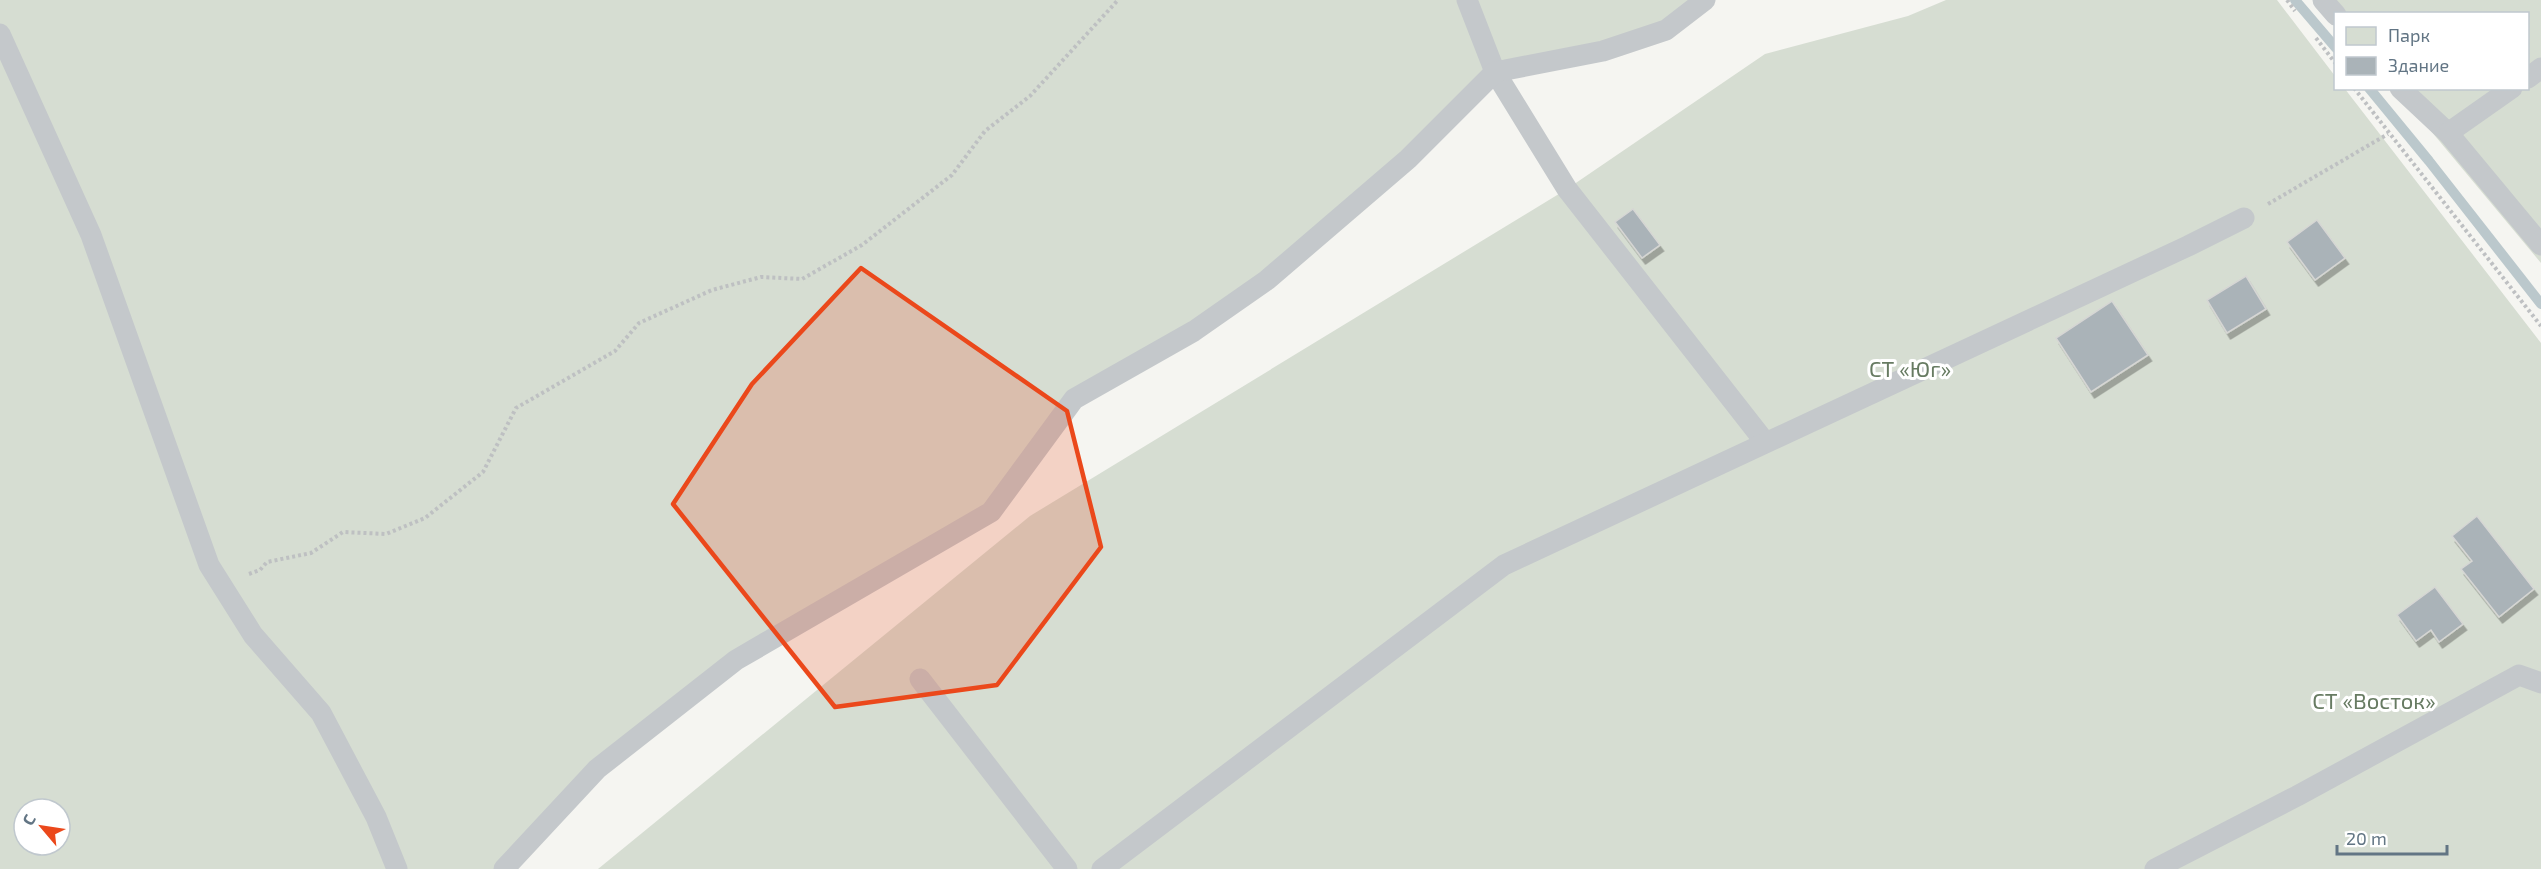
<svg xmlns="http://www.w3.org/2000/svg" width="2541" height="869" font-family="'Exo 2',sans-serif">
<defs>
<filter id="shadow"><feDropShadow dx="3.5" dy="6" stdDeviation="0" flood-color="#0004"/></filter>
</defs>
<rect width="100%" height="100%" fill="#f5f5f1"/>
<g fill="#d6ddd2" fill-rule="evenodd">
<path d="M0 0H1705L1666 30 1495 72 1267 280 1074 399 991 512 736 660 597 769 504 869H0ZM24 809H60V845H24Z"/>
<path d="M1946 0H2277L2335 76 2336 88 2345 89 2541 343V869H598L1030 516 1567 189 1765 54 1908 16Z"/>
<path d="M2323 0H2541V263L2396 89 2528 88V14H2336Z"/>
</g>
<g fill="none" stroke-linecap="round" stroke-linejoin="round">
<g stroke="#bbc8cc" stroke-width="10">
<path d="M2295 0 2336 48"/>
<path d="M2369 88 2429 161 2541 304"/>
</g>
</g>
<g fill="#aab3b8" stroke="#d6d6d4" stroke-width="1.5" filter="url(#shadow)">
<path d="M1633 209 1660 245 1642 258 1615 222Z"/>
<path d="M2317 220 2345 258 2315 280 2287 242Z"/>
<path d="M2246 276 2266 309 2227 333 2207 300Z"/>
<path d="M2112 301 2148 355 2091 392 2056 338Z"/>
<path d="M2477 516 2534 589 2499 617 2461 569 2472 561 2452 536Z"/>
<path d="M2435 587 2463 624 2439 642 2431 630 2416 641 2397 615Z"/>
</g>
<g fill="none" stroke-linecap="round" stroke-linejoin="round">
<g stroke="#bec0c2" stroke-width="4" stroke-dasharray="3 3" stroke-linecap="butt">
<path d="M2287 0 2295 11"/>
<path d="M2316 38 2336 64"/>
<path d="M2354 88 2541 326"/>
<path d="M2268 204 2388 134"/>
<path d="M249 574 260 570 267 562 311 553 343 532 386 534 425 518 483 472 516 408 615 351 639 323 712 290 761 277 802 279 862 245 952 175 985 131 1030 96 1118 0"/>
</g>
<g stroke="#c4c8cb" stroke-width="21">
<path d="M1467 0 1495 72 1567 189 1765 442"/>
<path d="M2323 0 2336 15"/>
<path d="M0 34 91 235 209 565 253 635 321 713 376 817 397 869"/>
<path d="M2528 78 2541 68"/>
<path d="M2400 88 2448 133 2541 245"/>
<path d="M2448 133 2512 88"/>
<path d="M920 679 1067 869"/>
<path d="M504 869 597 769 736 660 991 512 1074 399 1194 331 1267 280 1408 159 1495 72 1603 51 1666 30 1705 0"/>
<path d="M1102 869 1504 565 2188 246 2244 218"/>
<path d="M2155 869 2297 796 2519 675 2541 683"/>
</g>
</g>
<path fill="#eb481b" fill-opacity="0.2" stroke="#eb481b" stroke-width="4.5" stroke-linejoin="round" d="M861 268 1067 411 1101 547 997 685 835 707 673 504 752 384Z"/>
<g text-anchor="middle" stroke-width="6" stroke-linejoin="round" paint-order="stroke">
<g font-size="22" fill="#677b62" stroke="#fff">
<text x="1910" y="377">СТ «Юг»</text>
<text x="2374" y="709">СТ «Восток»</text>
</g>
</g>
<rect x="2334" y="12" width="195" height="78" fill="#ffffff" stroke="#c0c8ce" stroke-width="1.5"/>
<rect x="2346" y="27" width="30" height="18" fill="#d6ddd2" stroke="#c0c8ce" stroke-width="1.5"/>
<text x="2388" y="42" font-size="18" fill="#627584">Парк</text>
<rect x="2346" y="57" width="30" height="18" fill="#aab3b8" stroke="#c0c8ce" stroke-width="1.5"/>
<text x="2388" y="72" font-size="18" fill="#627584">Здание</text>
<g transform="translate(42 827) rotate(299)"><circle r="28" fill="#ffffff" stroke="#c0c8ce" stroke-width="1.5"/>
<path d="M0-4.5L10 22L0 15L-10 22Z" fill="#eb481b"/>
<text y="-9" font-size="16" font-weight="bold" text-anchor="middle" fill="#627584">С</text>
</g>
<path d="M2337 845v9h110v-9" fill="none" stroke="#627584" stroke-width="3"/>
<text x="2346" y="845" font-size="18" fill="#627584" stroke="#ffffff" stroke-width="4.5" paint-order="stroke">20 m</text>
</svg>
